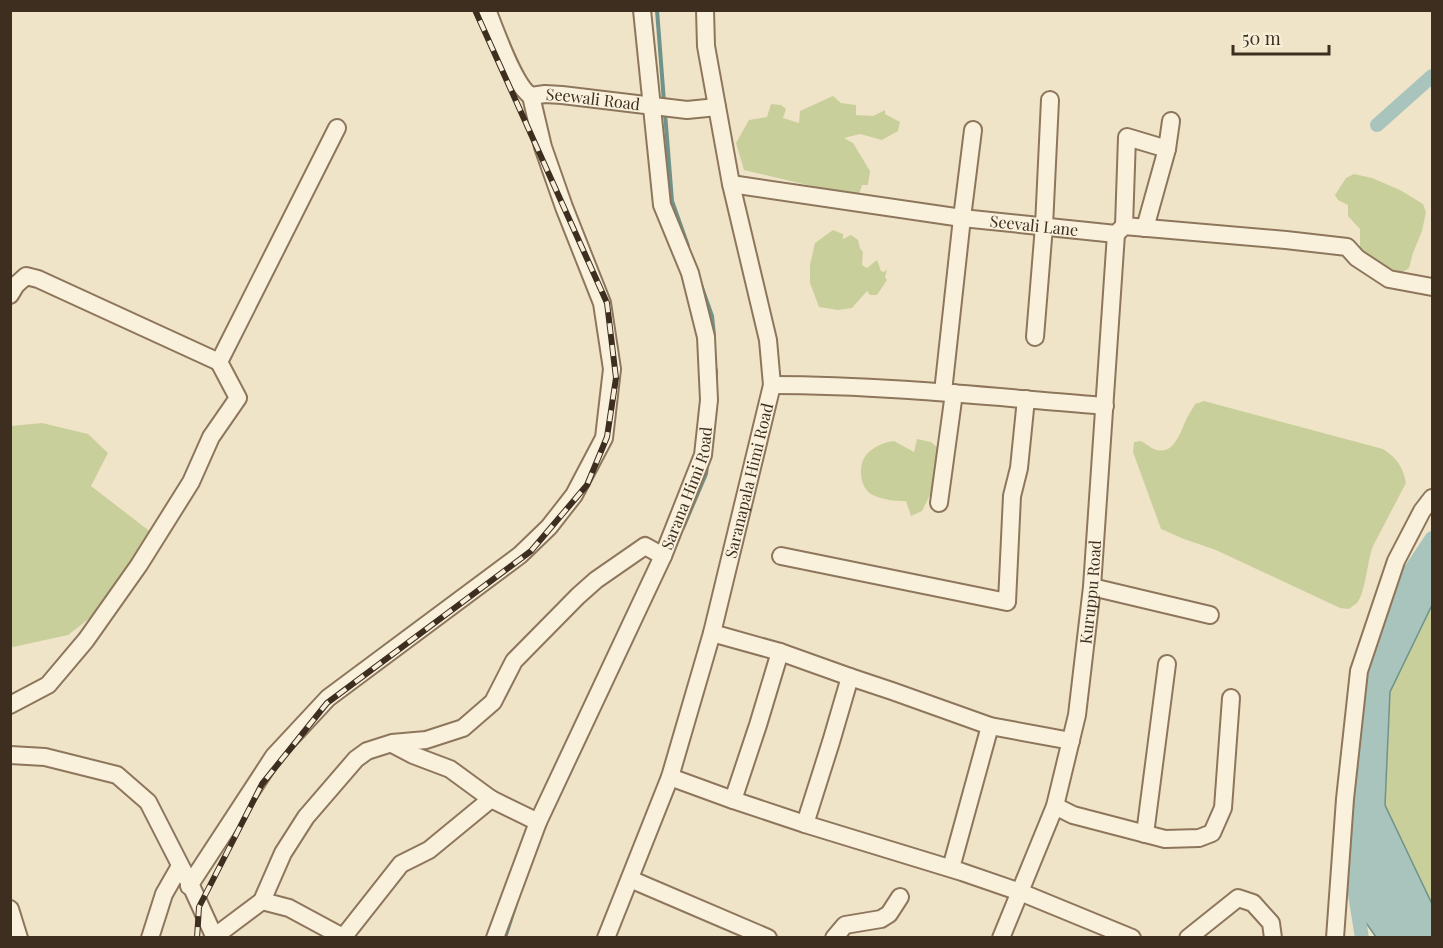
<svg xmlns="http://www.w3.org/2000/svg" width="1443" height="948" font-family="'Playfair Display',serif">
<rect width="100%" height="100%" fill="#f0e4c8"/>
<g fill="#c9cf9b">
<path d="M833 96 841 103 856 105V115L873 116 885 110V114L900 122 898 131 882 140 860 134 844 138 853 143 870 171 868 185H862L858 197 744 170 736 143 749 120 767 117 771 104 781 105 786 109 783 118 799 123 800 111Z"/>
<path d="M1354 174 1372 178 1400 190 1423 204 1426 212 1422 231 1413 253 1409 268 1394 278 1373 270 1360 249V229L1348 216V205L1338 200 1335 195 1346 178Z"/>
<path d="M833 230 843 234V239L851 235 858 240 860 248 863 252 862 265 867 268 877 260 881 271 884 272 887 269 885 277 887 280 877 295H870L867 291 852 308 838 310 819 307 810 283V265L815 243Z"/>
<path d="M1204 401 1383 449C1397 458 1403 467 1406 483L1373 546C1367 561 1366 592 1357 603 1356 604 1350 608 1349 609L1340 608 1216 550 1184 539 1161 529 1133 452 1134 442 1141 441C1145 443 1149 447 1154 449 1175 457 1180 431 1188 416 1190 412 1193 408 1195 404Z"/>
<path d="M42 423 88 434 108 453 91 486 152 533 95 614 68 635 13 647 11 646V426Z"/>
<path d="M917 439 931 442 937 447 942 478 931 493 922 511 911 516 906 501C895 501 883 500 873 495 859 489 857 463 868 453 875 446 885 442 894 441L914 452Z"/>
<path d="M1432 605V904L1385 805 1390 692Z"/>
</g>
<path fill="#a9c4bc" stroke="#6f938a" stroke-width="1.5" d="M1432 538V605L1390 692 1385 805 1432 904V937H1376L1359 913 1353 882 1355 835 1368 723 1378 657 1400 587Z"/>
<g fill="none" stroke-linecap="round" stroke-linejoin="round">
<g stroke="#6f938a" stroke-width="4">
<path d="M657 10 664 102"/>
<path d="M665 113 672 201 688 246"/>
<path d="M700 282 712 316 714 335"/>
<path d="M716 370V386"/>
<path d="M683 528 706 474 707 465"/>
<path d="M505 938 516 904"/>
</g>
<g stroke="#a9c4bc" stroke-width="14">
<path d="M1377 125 1432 76"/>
<path d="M1362 938 1353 882 1355 835 1368 723 1378 657 1400 586 1432 538"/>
</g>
<g stroke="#8d765c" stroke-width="20">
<g id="minor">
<path id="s1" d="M487 10C496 31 514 86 531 96L545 94 562 95 687 110 717 107"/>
<path id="s2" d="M731 184 962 218 1116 234 1124 226 1286 240 1347 247 1357 258 1389 279 1432 287"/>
<path d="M1124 226 1127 137 1167 149"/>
<path d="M1145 228 1167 149 1171 121"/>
<path d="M10 295 16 285 26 276 38 279 219 362"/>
<path d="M1035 337 1044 226 1050 100"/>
<path d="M772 385C883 385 994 397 1105 406"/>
<path d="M943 392 962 218 973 130"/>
<path d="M939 503 954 393"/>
<path d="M781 556 1007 602 1012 496 1019 468 1026 399"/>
<path d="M1092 587 1210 615"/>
<path d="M712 633 780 652 850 677 892 691 990 726 1071 741"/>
<path d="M10 705 48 685 86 640 139 565 191 482 211 437 238 398 219 362 337 128"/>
<path d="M392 744 413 755 450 769 491 799"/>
<path d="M10 755 45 757 117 775 148 802 193 890 215 938"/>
<path d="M670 777 733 800 805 824 962 872 1020 892 1132 938"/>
<path d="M733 800 758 725 780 652"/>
<path d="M1055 806 1073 815 1165 839 1199 838 1212 833 1223 808 1231 698"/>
<path d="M805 824 831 742 850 677"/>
<path d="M1145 834 1167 664"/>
<path d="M951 868 990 726"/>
<path d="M630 879 768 938"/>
<path d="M189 886 274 756 328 698 520 555 549 527 574 495 604 438 612 369 602 303 564 207 543 147 531 96"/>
<path d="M262 901 289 908 341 936 345 935 401 864 429 850 491 799 538 822"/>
<path d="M10 909 19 938"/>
<path d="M214 937 262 901 283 853 306 817 356 759 367 751 392 743 426 740 463 728 493 702 514 661 578 596 596 580 645 546 663 556"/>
<path d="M150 938 164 894 180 866"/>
<path id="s3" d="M495 938 538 822 663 556 703 455 709 400 706 337 690 273 662 205 642 10"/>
<path id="s4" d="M606 938 670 777 712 633 772 385 768 340 731 184 706 46 705 10"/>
<path d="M834 938 845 925 881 919 889 914 900 897"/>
<path id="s5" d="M1001 938 1055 806 1077 715 1092 587 1116 234"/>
<path d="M1188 938 1238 898 1253 903 1271 923 1273 938"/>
<path d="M1335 938 1345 799 1359 671 1396 561 1422 511 1432 498"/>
</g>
</g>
<use href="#minor" stroke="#faf1dc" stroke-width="16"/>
<g stroke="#3d2e20" stroke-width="6">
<path id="rail" d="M197 938 199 907 262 784 327 703 531 551 587 485 607 437 616 378 607 303 475 10"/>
</g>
<use href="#rail" stroke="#f7eed8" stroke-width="4" stroke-dasharray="11" stroke-linecap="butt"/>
</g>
<g text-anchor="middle" stroke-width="4.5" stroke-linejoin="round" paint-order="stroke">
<g font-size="16" fill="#3d2e20" stroke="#f7eed8">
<text dy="6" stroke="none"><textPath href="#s1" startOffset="160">Seewali Road</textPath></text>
<text dy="6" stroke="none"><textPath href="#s2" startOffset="306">Seevali Lane</textPath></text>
<text dy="6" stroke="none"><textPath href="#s4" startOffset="480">Saranapala Himi Road</textPath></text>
<text dy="6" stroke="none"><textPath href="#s3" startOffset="490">Sarana Himi Road</textPath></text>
<text dy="6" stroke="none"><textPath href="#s5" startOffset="360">Kuruppu Road</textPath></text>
</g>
</g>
<rect width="1443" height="948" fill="none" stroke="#3d2e20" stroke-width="24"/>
<path d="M1233 45v9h96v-9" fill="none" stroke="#3d2e20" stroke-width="3"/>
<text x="1242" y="45" font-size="18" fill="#3d2e20" stroke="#f7eed8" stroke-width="4.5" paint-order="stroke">50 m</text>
</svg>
